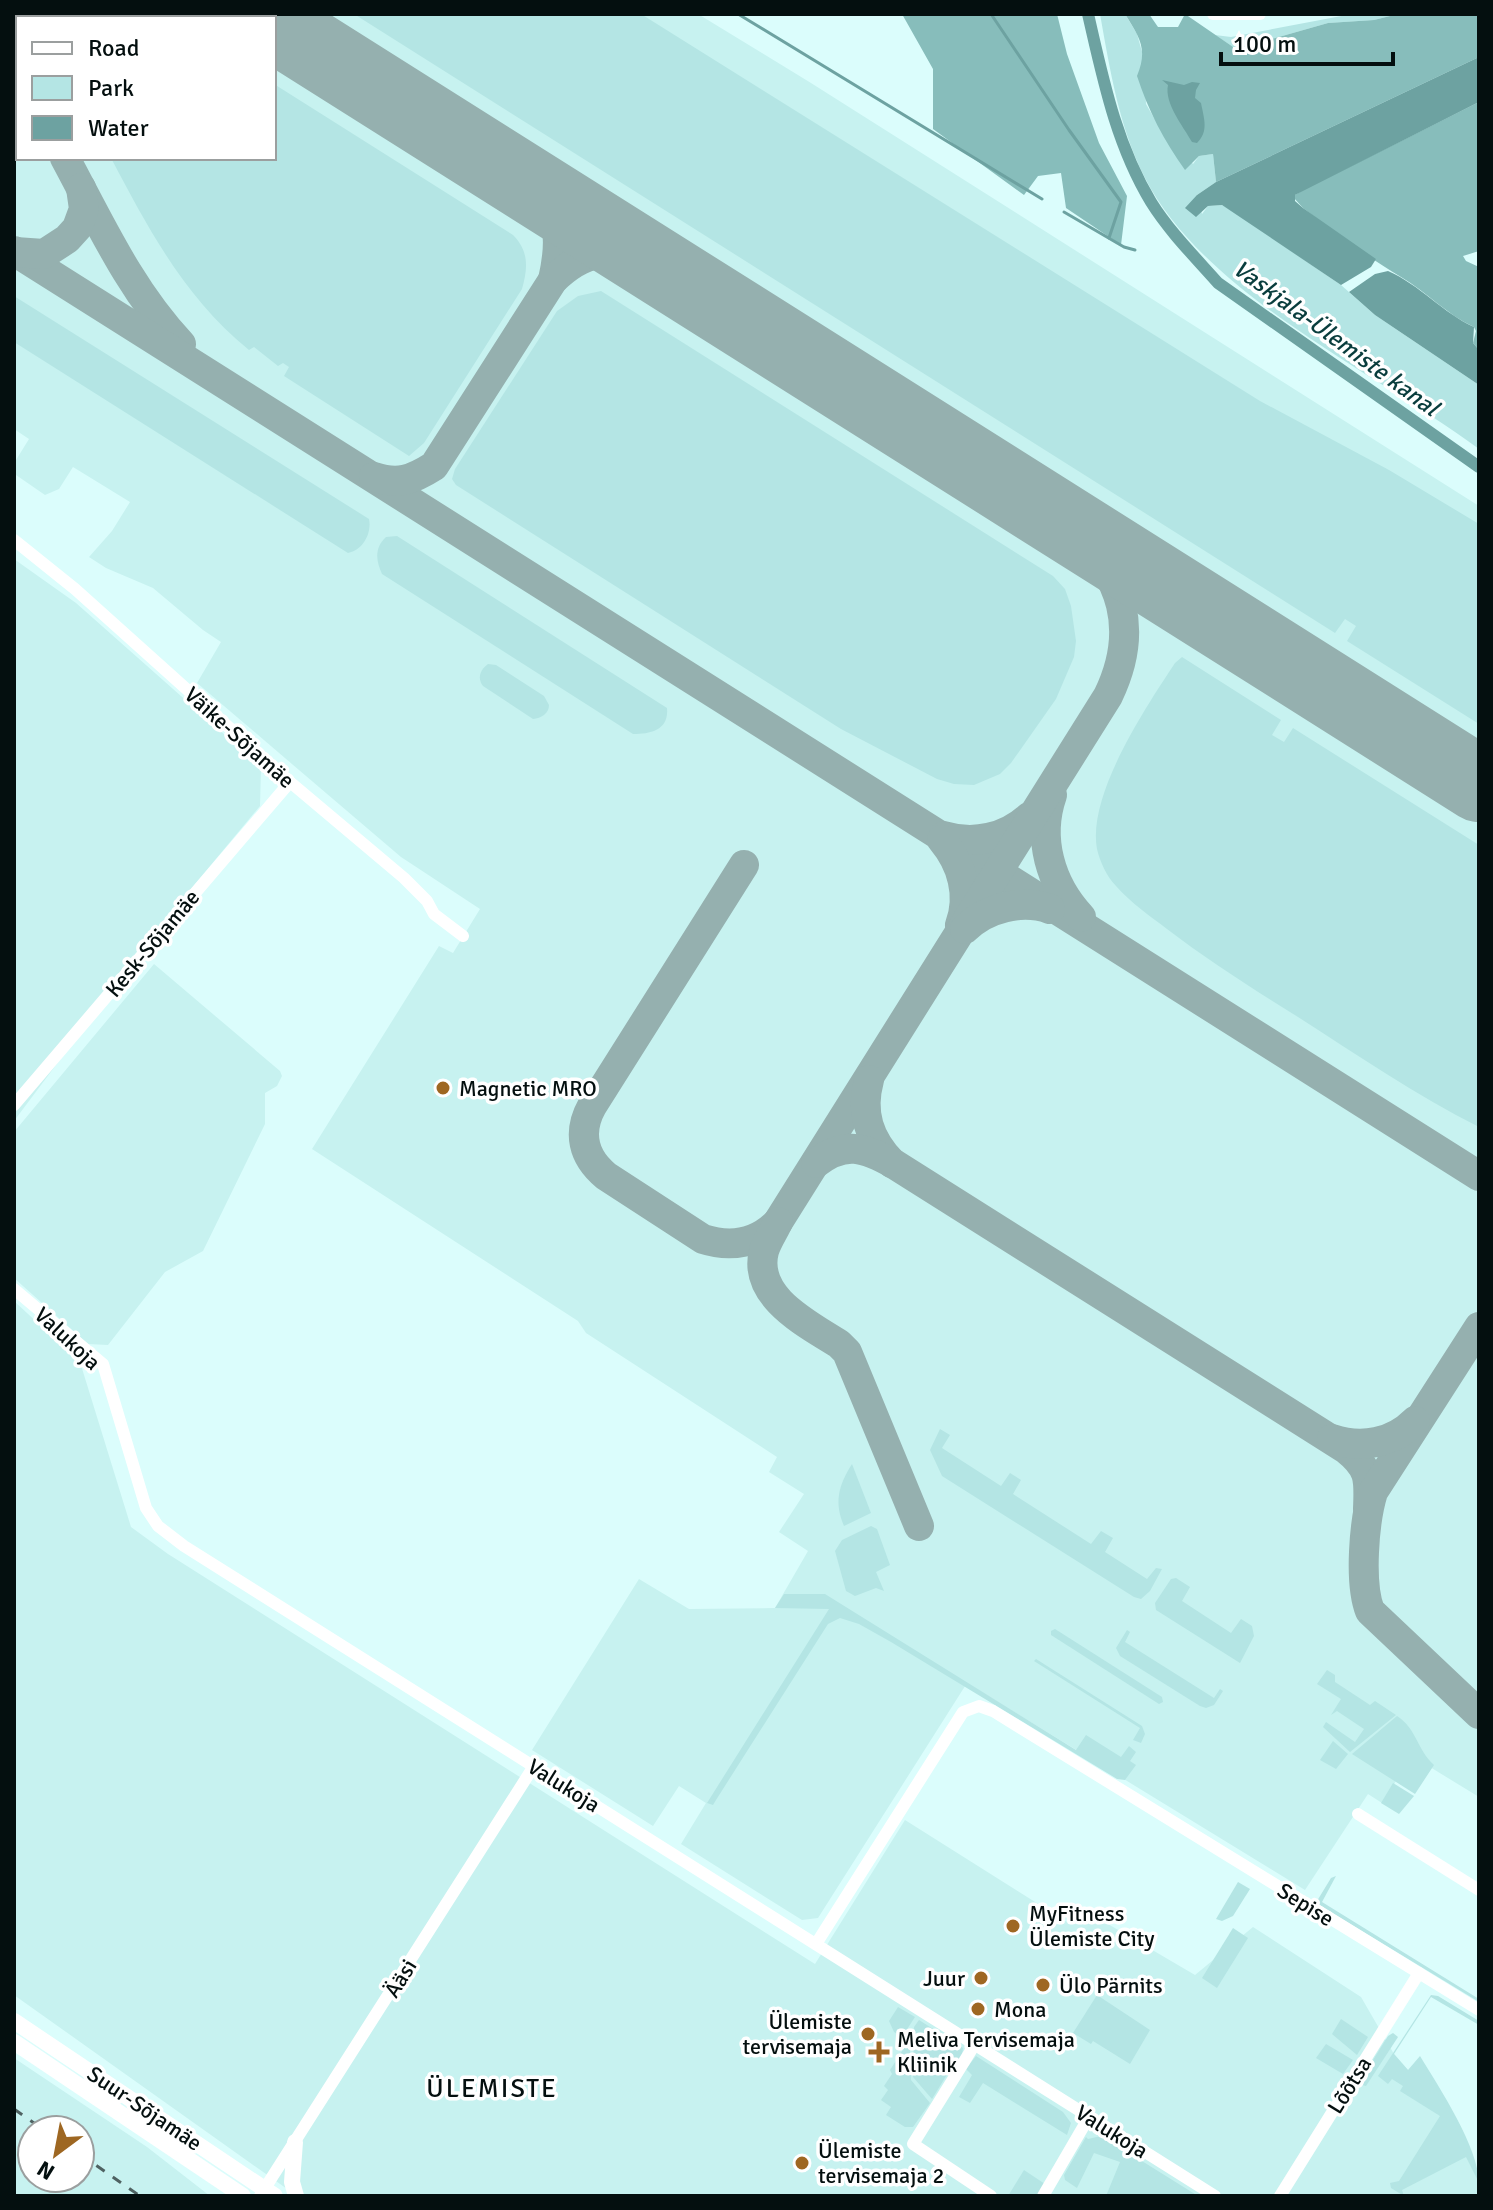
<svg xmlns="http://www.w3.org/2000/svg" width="1493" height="2210" font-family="Signika,sans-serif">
<rect width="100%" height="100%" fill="#dbfdfc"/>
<g fill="#c7f2f0" fill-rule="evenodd">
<path d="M14 14H698L811 83 1479 506V1797L1412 1756 1382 1803 1368 1794 1305 1890 967 1683 818 1918 802 1920 681 1844 706 1803 679 1786 653 1826 532 1750 639 1579 689 1609 775 1608 808 1551 779 1532 804 1494 769 1472 777 1457 586 1333 578 1321 312 1149 439 946 453 953 480 909 401 857 197 683 221 642 203 630 153 588 106 568 89 557 112 531 130 502 73 467 59 489 45 495 16 475V460L29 439 14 429ZM18 18H274V158H18Z"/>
<path d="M14 559 76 603 261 767 260 806 161 925 14 1121Z"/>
<path d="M154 964 280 1071 282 1076 277 1086 265 1093V1124L203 1251 165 1272 108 1345 88 1344 14 1278V1132Z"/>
<path d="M14 1301 80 1362 131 1527 168 1554 815 1964 905 1820 1067 1922 1079 1907 1195 1975 1253 1927 1361 1997 1394 2054 1447 2115 1479 2183V2196H297L14 1995Z"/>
<path d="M14 2058 147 2147 210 2196H14ZM32 2130H80V2178H32Z"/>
</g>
<g fill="#b4e5e4">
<path d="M33 14H163L169 18H36Z"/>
<path d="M354 14H641L1260 401 1389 470 1479 524V724L1347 641 1356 626 1345 619 1335 633Z"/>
<path d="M1100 14H1125L1137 34 1144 59 1146 104 1154 118 1193 164 1199 156 1213 154 1216 182 1197 195 1202 214 1208 206 1222 205 1234 212 1341 285 1375 315 1479 385V449C1375 372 1205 295 1145 178 1119 127 1110 70 1100 14Z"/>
<path d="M1352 14H1398L1374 20 1328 23 1236 49 1215 35 1231 37Z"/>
<path d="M274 84 513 235C529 251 528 268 522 289L424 443 409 456 284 376 289 367 283 363 278 366 254 347 249 350C185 298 149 230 111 158H274Z"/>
<path d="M601 291 1053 576 1065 589 1071 606 1076 641 1074 657 1056 699 1011 763 1000 774 974 785 954 784 937 779 841 729 456 485 452 479 455 469 557 311 578 296Z"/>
<path d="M14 296 369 519C372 533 363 550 348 553L14 342Z"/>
<path d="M397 536 667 708C669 730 651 734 633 734L382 574C376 561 374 548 386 537Z"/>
<path d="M1182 657 1281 720 1272 735 1284 742 1293 728 1479 845V1127C1416 1095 1357 1055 1298 1017 1253 989 1209 961 1167 929 1150 916 1131 903 1116 886 1107 877 1100 862 1097 849 1087 795 1146 707 1175 663Z"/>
<path d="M488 664 496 665 544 696 549 705C549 714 541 718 533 719L483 686C477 678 480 670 488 664Z"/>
<path d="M940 1429 950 1435 942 1448 1001 1486 1010 1473 1021 1480 1013 1494 1091 1544 1101 1531 1113 1538 1105 1552 1147 1579 1156 1568 1162 1569 1150 1591 1141 1599 1134 1597 942 1476 930 1450Z"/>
<path d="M852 1464 871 1513 844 1526C834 1503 838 1486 852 1464Z"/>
<path d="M871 1526 877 1529 890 1565 876 1572 884 1591 876 1588 855 1596 846 1591 835 1551 842 1540Z"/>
<path d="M1176 1578 1190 1587 1182 1601 1231 1633 1241 1619 1252 1626 1254 1636 1240 1663 1156 1610 1155 1603 1171 1579Z"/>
<path d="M784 1594H825L1076 1750 1086 1735 1121 1757 1129 1746 1136 1752 1130 1761 1136 1765 1125 1780 1117 1779 891 1642 859 1624 840 1618 828 1624 716 1800 713 1805 707 1803 829 1609 775 1608Z"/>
<path d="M1055 1629 1162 1697 1163 1702 1159 1704 1051 1635V1631Z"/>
<path d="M1127 1630 1130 1632 1125 1642 1214 1698 1220 1689 1223 1691 1214 1705 1206 1708 1200 1706 1120 1656 1116 1648Z"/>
<path d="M1036 1659 1142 1726 1145 1734 1141 1743 1133 1740 1140 1728 1034 1661Z"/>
<path d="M1327 1670 1335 1675V1682L1370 1705 1375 1701 1396 1715 1350 1752 1323 1727 1326 1722 1355 1742 1364 1729 1337 1711 1331 1715 1341 1699 1317 1684Z"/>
<path d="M1397 1716C1417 1729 1417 1750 1434 1765L1415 1794 1352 1754Z"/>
<path d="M1333 1741 1348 1754 1336 1769 1320 1760Z"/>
<path d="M1393 1783 1414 1796 1399 1814 1381 1803Z"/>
<path d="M1336 1876 1322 1902 1479 1999V2002L1319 1905 1317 1901 1331 1878Z"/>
<path d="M1238 1882 1250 1889 1233 1916 1222 1921 1216 1919Z"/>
<path d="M1233 1928 1248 1938 1217 1988 1202 1978Z"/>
<path d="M1097 1995 1150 2030 1130 2064 1093 2041 1091 2044 1073 2033Z"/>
<path d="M1431 1995 1438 1996 1479 2021V2025L1431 1997 1394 2054 1408 2070 1420 2056C1439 2087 1479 2148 1479 2183L1466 2157 1402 2190 1404 2196 1391 2188 1390 2183 1399 2181 1440 2116 1400 2091 1403 2086 1392 2079 1388 2084 1378 2076Z"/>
<path d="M898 2007 915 2017 902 2037 894 2032 889 2021Z"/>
<path d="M1341 2019 1368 2037 1357 2055 1332 2034Z"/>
<path d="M919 2020 963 2048 962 2056 955 2067 951 2068 932 2099 913 2077 914 2027Z"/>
<path d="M1393 2033 1398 2037 1366 2086 1358 2084 1388 2036Z"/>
<path d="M1326 2044 1353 2060 1343 2074 1316 2058Z"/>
<path d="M906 2045 910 2048 911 2080 930 2103 913 2127H905L886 2115 891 2107 881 2100 888 2090 884 2086 892 2074 890 2070Z"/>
<path d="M976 2056 1063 2112 1071 2123 1067 2135 983 2083 970 2103 959 2097 972 2075 966 2069Z"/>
<path d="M1101 2136 1105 2138 1198 2196H1106L1120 2162 1094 2153 1077 2188 1065 2180 1064 2175 1086 2137 1088 2139Z"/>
<path d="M1024 2170 1045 2184 1037 2196H1008Z"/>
</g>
<g fill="#87bdbb">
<path d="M902 14H1057L1067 54 1099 143 1127 196 1121 245 1066 208 1061 173 1038 176 1024 195 933 129V69Z"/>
<path d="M1125 14H1149L1158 27H1178L1185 14 1236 49 1328 23 1374 20 1398 14H1479V57L1216 182 1213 154 1199 156 1185 170C1164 141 1148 110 1137 76 1148 49 1140 38 1125 14Z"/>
<path d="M1479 102V251L1463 256 1466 261 1479 267V350L1473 343 1476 331 1474 327C1447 315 1427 292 1401 277 1367 257 1335 232 1303 208L1294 198 1295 195 1303 190Z"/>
</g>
<g fill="#6da2a1">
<path d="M1479 57V102L1295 195V201L1303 208 1376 259 1371 267 1341 285 1222 205 1208 206 1196 217 1185 208 1197 195 1216 182Z"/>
<path d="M1162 80 1184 85 1192 82 1200 83 1196 90 1195 98 1201 103C1204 119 1209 131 1197 143L1192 142C1183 126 1164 103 1168 85Z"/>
<path d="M1388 271C1420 285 1443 313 1474 327L1473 343 1479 350V385L1375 315 1349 292 1375 274Z"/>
</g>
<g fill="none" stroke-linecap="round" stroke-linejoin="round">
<g stroke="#6da2a1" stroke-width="3">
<path d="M738 14 1042 199"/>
<path d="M991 14 1069 130 1121 202 1109 238"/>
<path d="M1064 212 1124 247 1135 250"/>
</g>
<path stroke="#6da2a1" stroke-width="12" d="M1088 14C1103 79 1116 144 1151 202 1169 231 1195 257 1218 283L1479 467"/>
<g stroke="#95b0af" stroke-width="30">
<path d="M14 62 18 69"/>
<path d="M65 158C100 223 130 290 181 344"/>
<path d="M535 189C562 216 561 244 553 280"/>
<path d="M14 251 1479 1176"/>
<path d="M15 252 44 254 67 239 77 228 84 209 81 188"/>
<path d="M374 477C398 485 412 480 434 466L553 280C585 249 609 248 649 261"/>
<path d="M1052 795C1037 838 1050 884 1081 917"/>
<path d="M944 836C974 845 1006 838 1029 817"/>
<path d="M942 840C962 864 971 895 960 925"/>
<path d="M744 865 592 1106C577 1133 583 1157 606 1176L703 1239C731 1248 758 1243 778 1222L1108 696C1140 630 1123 576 1071 528"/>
<path d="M965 929C986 908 1022 899 1050 909"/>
<path d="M869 1080C860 1113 869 1139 892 1163"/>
<path d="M816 1163C845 1141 864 1147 894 1164L1346 1449C1371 1469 1369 1480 1368 1509"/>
<path d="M778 1222C774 1231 767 1241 764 1251 752 1297 808 1324 839 1344L847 1352 919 1526"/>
<path d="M1479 1327 1373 1492C1364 1521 1359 1583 1370 1611L1479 1714"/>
<path d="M1332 1439C1362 1449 1393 1443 1415 1421"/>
</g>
<path stroke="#95b0af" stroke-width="76" d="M274 24 1479 784"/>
<g stroke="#fff" stroke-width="12">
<path d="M1213 14H1260"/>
<path d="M14 540 75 589 290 782 404 878 427 901 434 914 463 936"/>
<path d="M14 1105 290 782"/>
<path d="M14 1289 103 1364 146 1508 158 1526 184 1546 1215 2196"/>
<path d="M1358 1814 1479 1890"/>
<path d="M816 1944 963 1712 979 1706 993 1711 1479 2010"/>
<path d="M975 2044 913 2144 991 2196"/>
<path d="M260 2196 534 1766"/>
<path d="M1043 2196 1089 2117"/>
<path d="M1280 2196 1419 1973"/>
</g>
<g stroke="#fff" stroke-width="16">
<path d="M14 2021 275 2196"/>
<path d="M14 2042 243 2196"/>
<path d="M295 2142 292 2182 296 2196"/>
</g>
<g stroke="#4f6262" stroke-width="3" stroke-dasharray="10 10" stroke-linecap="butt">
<path d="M14 2109 44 2130"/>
<path d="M80 2154 140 2196"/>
</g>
</g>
<g fill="#9e6722" stroke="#fff" stroke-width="3">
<circle cx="443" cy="1088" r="8"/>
<circle cx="1013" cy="1926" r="8"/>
<circle cx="981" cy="1978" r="8"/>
<circle cx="1043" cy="1985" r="8"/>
<circle cx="978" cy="2009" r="8"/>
<circle cx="868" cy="2034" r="8"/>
<path d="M875 2040h8v8h8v8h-8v8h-8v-8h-8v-8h8z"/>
<circle cx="802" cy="2163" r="8"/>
</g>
<g text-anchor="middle" stroke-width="7" stroke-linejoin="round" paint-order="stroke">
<g font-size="22" fill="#040f0f" stroke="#fff">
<text transform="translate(240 737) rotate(42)" y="8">Väike-Sõjamäe</text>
<text transform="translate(152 943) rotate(-50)" y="8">Kesk-Sõjamäe</text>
<text transform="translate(68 1338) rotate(43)" y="8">Valukoja</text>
<text transform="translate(564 1785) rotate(32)" y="8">Valukoja</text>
<text transform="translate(1306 1904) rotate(32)" y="8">Sepise</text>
<text transform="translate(400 1978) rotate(-58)" y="8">Ääsi</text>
<text transform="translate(1349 2085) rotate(-58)" y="8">Lõõtsa</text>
<text transform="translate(145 2108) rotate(34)" y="8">Suur-Sõjamäe</text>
<text transform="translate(1112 2131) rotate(32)" y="8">Valukoja</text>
</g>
<g font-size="22" fill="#040f0f" stroke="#fff" text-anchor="start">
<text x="459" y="1096">Magnetic MRO</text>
<text x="1029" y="1921">MyFitness<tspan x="1029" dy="25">Ülemiste City</tspan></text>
<text x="965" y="1986" text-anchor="end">Juur</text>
<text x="1059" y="1993">Ülo Pärnits</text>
<text x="994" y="2017">Mona</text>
<text x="852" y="2029" text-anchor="end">Ülemiste<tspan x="852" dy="25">tervisemaja</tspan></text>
<text x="897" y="2047">Meliva Tervisemaja<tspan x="897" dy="25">Kliinik</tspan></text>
<text x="818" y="2158">Ülemiste<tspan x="818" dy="25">tervisemaja 2</tspan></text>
</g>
<g font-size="24" font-style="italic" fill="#093d3d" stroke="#fff">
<text transform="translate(1336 338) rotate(36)" y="8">Vaskjala-Ülemiste kanal</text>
</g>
<g font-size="26" letter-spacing="2" fill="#040f0f" stroke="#fff">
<text x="492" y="2097">ÜLEMISTE</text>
</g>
</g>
<rect width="1493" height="2210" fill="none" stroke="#040f0f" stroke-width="32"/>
<rect x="16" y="16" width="260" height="144" fill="#ffffff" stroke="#9b9f9f" stroke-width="2"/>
<rect x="32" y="42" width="40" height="12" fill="#ffffff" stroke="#9b9f9f" stroke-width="2"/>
<text x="88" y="56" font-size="24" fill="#040f0f">Road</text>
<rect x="32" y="76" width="40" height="24" fill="#b4e5e4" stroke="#9b9f9f" stroke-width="2"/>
<text x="88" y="96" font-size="24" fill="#040f0f">Park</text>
<rect x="32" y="116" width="40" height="24" fill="#6da2a1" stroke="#9b9f9f" stroke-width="2"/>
<text x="88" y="136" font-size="24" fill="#040f0f">Water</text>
<g transform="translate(56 2154) rotate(212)"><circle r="38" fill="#ffffff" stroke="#9b9f9f" stroke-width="2"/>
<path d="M0-6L14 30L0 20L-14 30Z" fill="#9e6722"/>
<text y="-12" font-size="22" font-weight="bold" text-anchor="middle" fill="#040f0f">N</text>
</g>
<path d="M1221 52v12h172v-12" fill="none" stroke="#040f0f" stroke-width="4"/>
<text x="1233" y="52" font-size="24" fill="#040f0f" stroke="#ffffff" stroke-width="6" paint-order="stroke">100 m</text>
</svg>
